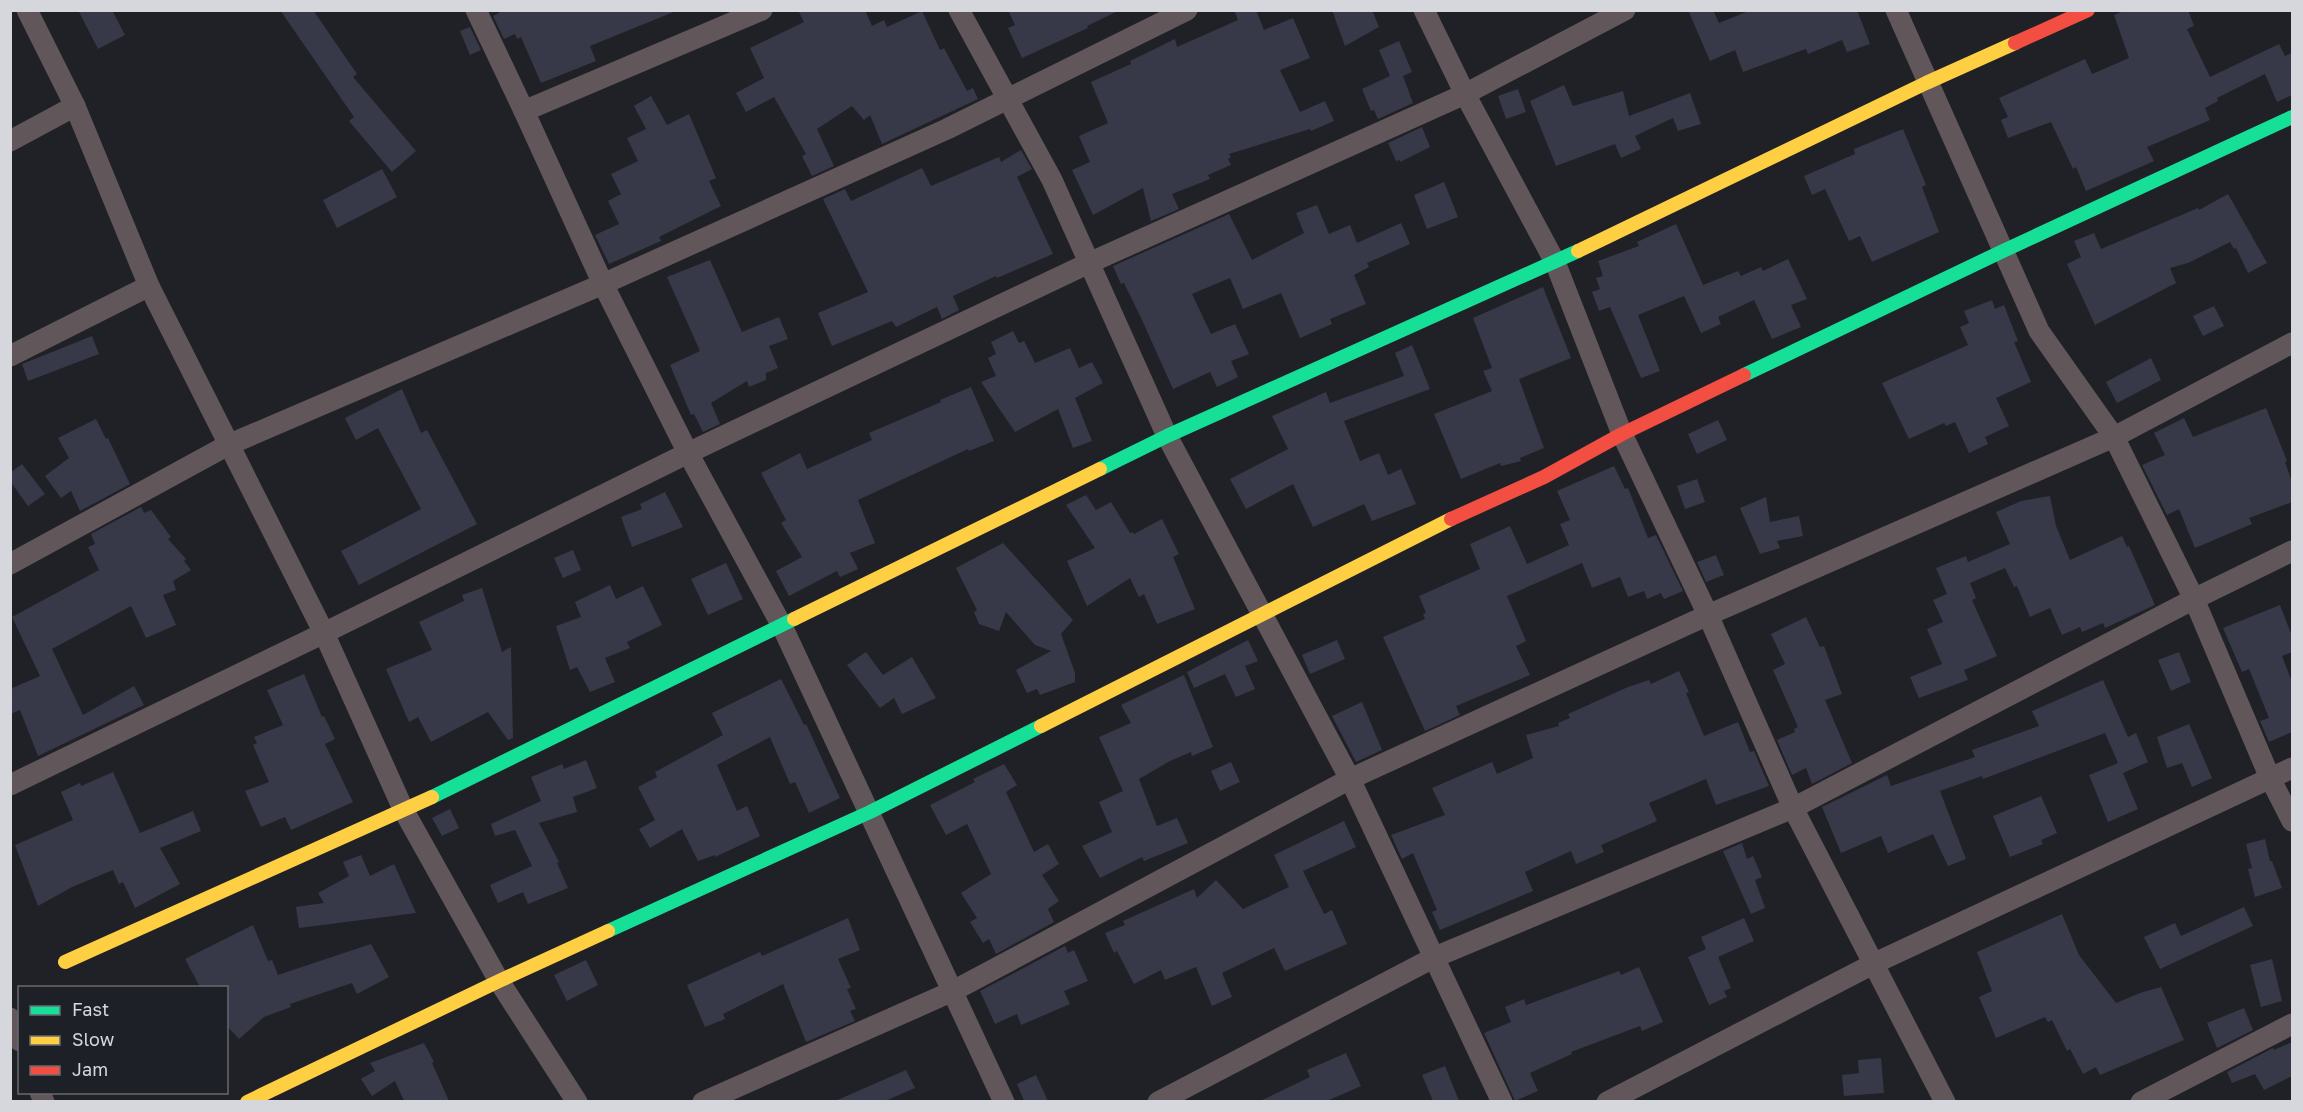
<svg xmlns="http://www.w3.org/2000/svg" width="2303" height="1112" font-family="'Golos Text',sans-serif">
<rect width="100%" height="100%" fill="#202126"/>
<g fill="#373848">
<path d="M78 10H112L125 35 98 49Z"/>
<path d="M280 10H313L357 74 353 77 416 151 392 172 349 121 354 117Z"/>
<path d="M504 10H676V11L590 46 596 61 541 83 521 37 517 39 515 34 504 39 493 16Z"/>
<path d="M798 10H865L872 26 884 20 887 27 922 11 940 50 944 48 967 91 973 88 978 99 882 144 870 115 864 120 852 106 817 129 834 166 812 176 802 156 806 154 774 97 746 112 736 93 764 78 750 48 804 22Z"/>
<path d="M1008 10H1120L1087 26 1088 28 1022 58 1008 28 1015 25Z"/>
<path d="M1234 10H1256L1264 30 1293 18 1310 58 1280 70 1300 112 1325 101 1334 121 1311 131 1310 129 1229 154 1231 157 1228 159 1231 165 1208 175 1210 179 1172 194 1179 209 1151 221 1143 188 1093 215 1072 170 1090 162 1079 136 1108 123 1091 82 1131 64 1130 61 1175 39 1177 47 1238 20Z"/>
<path d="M1332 10H1372L1379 27 1345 46Z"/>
<path d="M1688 10H1713L1719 23 1751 10H1857L1870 44 1847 52 1842 40 1808 54 1806 49 1743 72 1735 50 1710 61Z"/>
<path d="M2126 10H2188L2194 26 2187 29 2210 77 2279 44 2285 56 2292 53V95L2277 102 2265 74 2217 98 2218 101 2205 108 2210 120 2147 147 2154 161 2086 191 2076 167 2073 169 2051 122 2008 138 2001 120 2008 117 1999 98 2085 59 2092 74 2129 58 2114 15Z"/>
<path d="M470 27 481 50 470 55 460 31Z"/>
<path d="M1399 41 1412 72 1403 76 1413 103 1378 119 1374 110 1371 111 1362 89 1390 76 1379 50Z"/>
<path d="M1564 85 1573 106 1623 91 1629 116 1690 93 1701 124 1678 131 1673 118 1635 136 1641 149 1621 158 1615 144 1556 166 1530 101Z"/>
<path d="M1518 89 1526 112 1506 119 1498 96Z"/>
<path d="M651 96 667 125 689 114 716 178 709 181 721 206 659 237 661 241 609 264 595 235 619 224 608 201 621 194 611 174 638 161 627 138 646 129 634 106Z"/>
<path d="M1422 127 1430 147 1400 162V160L1396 161 1388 143Z"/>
<path d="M1903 129 1926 185 1922 187 1939 232 1872 262 1860 236 1849 241 1825 189 1812 195 1804 176 1855 154 1854 149Z"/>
<path d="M1021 150 1032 169 1017 177 1053 254 997 278 996 276 953 296 959 310 942 319 937 307 896 327 892 321 832 346 818 313 868 292 823 199 845 189 851 201 922 168 931 186 999 157 1001 162Z"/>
<path d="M382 169 397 197 337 228 323 200Z"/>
<path d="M1444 182 1458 217 1427 229 1414 195Z"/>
<path d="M2228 194 2267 263 2248 273 2236 248 2234 249 2230 242 2188 263 2170 268 2176 283 2095 325 2067 264 2081 257 2074 241 2094 233 2101 249 2198 208 2199 210Z"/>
<path d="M1317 205 1329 234 1350 225 1357 243 1401 223 1410 244 1367 263 1369 267 1354 275 1366 304 1330 319 1332 324 1300 338 1281 293 1243 309 1230 278 1192 294 1211 334 1235 324 1249 354 1231 361 1238 377 1217 387 1210 372 1173 389 1142 320 1124 283 1121 284 1113 266 1229 214 1252 260 1304 233 1296 213Z"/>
<path d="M1676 224 1703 285 1738 271 1741 276 1761 267 1763 271 1788 259 1807 299 1791 305 1801 327 1772 339 1754 300 1718 317 1721 324 1701 333 1684 296 1638 315 1660 371 1641 378 1610 307 1599 311 1592 292 1600 289 1596 278 1603 276 1598 261 1639 246 1637 242Z"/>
<path d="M710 260 742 332 779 317 788 339 769 346 778 368 766 373V380L749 387 747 381 711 403 720 424 703 432 694 414 691 415 670 365 700 351 667 277Z"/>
<path d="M1543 287 1571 358 1519 379 1544 448 1520 458 1521 461 1501 466 1500 463 1461 479 1434 414 1492 391 1483 371 1492 368 1473 318Z"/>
<path d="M1992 300 1995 309 2004 305 2018 341 2014 342 2031 382 1996 398 2009 426 1985 437 1988 444 1969 453 1955 422 1946 426 1944 423 1909 439 1882 383 1968 345 1960 327 1969 323 1964 311Z"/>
<path d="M2214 306 2224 326 2203 336 2193 316Z"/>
<path d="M1013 331 1019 343 1024 341 1035 363 1070 348 1079 368 1092 362 1103 383 1075 398 1092 441 1073 448 1058 409 1015 432 981 382 996 376 988 358 996 354 991 342Z"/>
<path d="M92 336 99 354 28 381 22 364Z"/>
<path d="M1412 345 1430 389 1344 421 1360 461 1379 453 1388 475 1401 469 1416 504 1372 521 1364 504 1313 527 1293 484 1246 509 1230 479 1288 449 1272 416 1326 392 1330 403 1404 376 1395 353Z"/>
<path d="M2151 358 2161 380 2117 403 2106 382Z"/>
<path d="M971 387 994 441 969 451 968 449 858 500 875 543 850 553 858 569 840 577 837 571 789 596 776 571 802 557 781 523 786 520 761 473 800 453 807 469 872 440 869 433 941 402 940 400Z"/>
<path d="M402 389 421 433 427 430 477 524 359 585 341 551 421 509 378 428 356 440 345 418Z"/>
<path d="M2266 408 2287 461 2285 462 2292 482V502L2249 518 2252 524 2195 548 2179 509 2167 515 2142 465 2165 455 2154 433 2184 418 2193 437Z"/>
<path d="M96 419 106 439 108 438 130 484 80 511 71 491 61 498 45 476 69 458 58 438Z"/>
<path d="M1718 420 1727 440 1697 454 1688 434Z"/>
<path d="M22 464 45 494 28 506 10 481V473Z"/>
<path d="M1614 466 1625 489 1628 488 1648 538 1656 535 1683 591 1664 599 1661 593 1647 599 1644 591 1628 597 1620 577 1592 588 1582 563 1507 596 1526 641 1516 646 1530 675 1456 706 1460 715 1425 731 1383 637 1425 619 1423 614 1426 613 1419 596 1480 569 1470 544 1510 526 1527 564 1569 545 1560 524 1570 520 1557 491Z"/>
<path d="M1697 479 1705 502 1685 509 1677 486Z"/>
<path d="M665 492 683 527 632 547 621 517 642 509 640 504Z"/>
<path d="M1086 495 1096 510 1111 502 1130 533 1132 532 1134 534 1162 519 1179 554 1173 557 1195 609 1157 624 1144 594 1139 597 1130 578 1087 606 1067 561 1095 548 1066 505Z"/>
<path d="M2050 496 2056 526 2070 560 2122 536 2127 547 2129 546 2155 605 2105 628 2103 623 2082 632 2080 627 2062 635 2050 608 2030 617 2017 586 2014 587 2005 568 1970 583 1976 598 1972 600 1997 656 1964 670 1968 680 1919 698 1910 677 1942 664 1927 629 1943 622 1933 600 1947 594 1936 568 1966 556 1968 562 2010 544 1996 512 2021 501Z"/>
<path d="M1766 497 1770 522 1799 516 1803 536 1777 541 1780 548 1760 554 1740 508Z"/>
<path d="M141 507 144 513 151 510 171 537 168 539 186 559 184 561 191 570 173 581 176 590 163 595 176 625 146 638 131 606 52 649 83 715 134 686 144 705 38 756 20 710 10 714V689L40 676 12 617 99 570 88 547 95 544 91 534Z"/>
<path d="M1003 543 1073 620 1061 634 1075 673V682L1040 695 1037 689 1027 693 1016 670 1051 651 1035 645 1006 612 999 631 979 624 974 612 977 610 956 568Z"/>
<path d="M573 550 581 570 563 578 554 558Z"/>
<path d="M1716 555 1724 575 1706 582 1697 562Z"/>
<path d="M726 563 743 599 708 615 691 579Z"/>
<path d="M610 585 616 599 643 586 662 625 627 642 630 648 605 658 615 682 590 692 577 667 570 670 556 626 581 617 575 602Z"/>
<path d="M482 588 502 652 511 647 513 738 508 740 488 712 431 742 418 717 409 722 386 669 432 650 419 622 464 601 462 595Z"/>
<path d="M2280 605 2292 636V652L2282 656 2292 682V732L2269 742 2260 721 2269 718 2249 669 2242 672 2223 628Z"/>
<path d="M1806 617 1820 647 1824 646 1842 694 1825 700 1852 763 1812 784 1806 768 1792 775 1777 740 1795 732 1794 729 1798 727 1773 670 1785 664 1771 634Z"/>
<path d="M1248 640 1258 661 1245 666 1255 689 1236 697 1225 674 1194 688 1187 672Z"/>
<path d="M1337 640 1345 659 1310 674 1302 655Z"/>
<path d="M866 652 883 675 912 657 936 698 902 714 894 698 880 708 847 665Z"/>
<path d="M2179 652 2191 682 2171 691 2158 660Z"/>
<path d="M1679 671 1689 692 1686 693 1704 736 1738 722 1750 752 1754 751 1769 786 1716 805 1706 779 1649 803 1657 821 1601 845 1604 852 1576 864 1571 851 1525 872 1533 891 1440 930 1432 912 1437 910 1413 853 1402 859 1391 835 1445 815 1432 788 1492 762 1497 774 1533 758 1526 735 1559 726 1558 723 1570 718 1568 714 1628 687 1649 680 1651 684Z"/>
<path d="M304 674 322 717 324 716 335 739 325 744 353 802 291 830 285 817 261 827 245 791 269 782 253 745 257 743 254 737 283 725 267 690Z"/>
<path d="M1184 675 1213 747 1192 756 1191 752 1170 761 1139 779 1157 826 1177 818 1188 843 1144 861 1142 857 1100 878 1082 846 1112 832 1099 802 1123 791 1099 737 1131 723 1121 705Z"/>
<path d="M781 679 804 725 806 724 840 798 809 813 795 782 790 784 770 737 717 765 737 811 747 806 760 836 715 857V855L698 861 682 829 650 848 639 829 655 820 638 787 657 777 655 772 723 735 712 713Z"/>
<path d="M2103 680 2128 737 2136 733 2148 762 2123 773 2138 809 2108 822 2089 775 2118 763 2105 733 1983 779 1982 776 1940 791 1966 859 1948 866 1933 834 1888 853 1881 836 1841 853 1822 807 1887 775 1891 786 1975 757 1972 750 2039 726 2032 711Z"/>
<path d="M1362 702 1382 750 1356 762 1332 716Z"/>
<path d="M2189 724 2212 778 2192 787 2182 763 2167 768 2157 737Z"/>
<path d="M586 760 597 788 573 797 577 812 539 823 559 862 557 863 568 888 528 904 523 892 498 903 490 885 532 866 515 830 495 836 491 824 541 801 531 777 562 764 564 769Z"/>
<path d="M1231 762 1240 782 1220 791 1211 771Z"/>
<path d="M1004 764 1017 785 1006 792 1034 852 1048 844 1059 864 1042 875 1059 901 1048 909 1054 922 996 954 989 939 983 943 970 922 977 918 961 893 991 874 967 824 946 835 930 805 975 782 973 779Z"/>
<path d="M113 772 140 833 193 811 201 831 160 848 180 884 135 908 123 882 119 884 113 870 72 887 38 906 15 845 73 820 61 792 80 783 81 786Z"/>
<path d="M2041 796 2057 833 2041 840 2043 844 2010 857 1993 816Z"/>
<path d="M450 809 459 828 442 836 432 818Z"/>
<path d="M1344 821 1356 847 1303 871 1324 914 1332 910 1347 944 1285 971 1274 948 1222 973 1232 997 1212 1006 1196 967 1165 980 1161 970 1134 984 1117 951 1114 953 1105 933 1125 925 1123 921 1194 889 1197 898 1216 880 1243 909 1289 887 1274 855Z"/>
<path d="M2265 839 2270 861H2272L2282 888 2255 897 2248 869 2252 868 2246 844Z"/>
<path d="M1742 843 1747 859 1753 856 1762 877 1755 880 1765 908 1751 914 1723 851Z"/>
<path d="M361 855 370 876 394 864 416 913 299 928 296 907 324 903 318 893 349 876 343 862Z"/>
<path d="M2244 907 2253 926 2160 969 2144 937 2175 923 2181 936Z"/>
<path d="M2062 914 2079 955 2116 1003 2140 993 2161 987 2184 1040 2100 1075 2096 1067 2083 1074 2070 1049 2067 1051 2052 1020 2048 1022 2045 1017 1996 1038 1979 997 1992 991 1977 952Z"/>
<path d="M848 918 860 950 838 959 851 988 847 989 856 1009 850 1011 855 1021 806 1042 783 984 723 1014 725 1019 705 1027 687 985 760 952 762 956Z"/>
<path d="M1744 918 1754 941 1718 957 1731 988 1724 991 1727 997 1709 1005 1688 957 1706 949 1701 937Z"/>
<path d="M253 925 268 961 272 960 278 975 371 944 389 977 357 994 352 983 290 1004 291 1007 264 1017 239 1039 226 1025V987H200L185 959Z"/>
<path d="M1065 946 1068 953 1074 950 1088 981 1064 991 1070 1004 1021 1025 1017 1014 995 1024 980 991Z"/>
<path d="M2272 959 2282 1001 2261 1007 2250 965Z"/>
<path d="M586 960 598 985 567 1001 554 975Z"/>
<path d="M1639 967 1663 1022 1642 1031 1640 1026 1571 1052 1572 1054 1530 1073 1538 1091 1515 1101 1484 1033 1511 1022 1505 1007 1524 999 1526 1005 1619 971 1621 975Z"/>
<path d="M2244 1008 2253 1030 2217 1048 2207 1023Z"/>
<path d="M2292 1042V1076L2264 1090 2255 1074 2232 1083 2227 1072 2273 1048 2274 1050Z"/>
<path d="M424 1043 434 1062 432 1063 449 1101H404L395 1081 372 1096 361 1079 375 1071 370 1063Z"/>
<path d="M1346 1053 1361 1086 1327 1101H1260L1310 1077 1307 1070Z"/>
<path d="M1881 1058 1884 1093 1844 1096 1842 1075 1859 1073 1858 1060Z"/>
<path d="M1445 1066 1459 1101H1433L1422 1075Z"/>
<path d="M906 1070 915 1088 885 1101H835Z"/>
<path d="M1036 1075 1048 1101H1024L1017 1084Z"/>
</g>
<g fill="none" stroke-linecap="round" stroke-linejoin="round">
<g stroke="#61565a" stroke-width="21">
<path d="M27 10 75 106 149 286 324 633 404 811 499 981 577 1102"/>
<path d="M476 10 524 111 603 284 688 453 782 626 1004 1102"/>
<path d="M959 10 1052 180 1167 436 1350 779 1502 1102"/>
<path d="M1424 10 1465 94 1555 262 1622 434 1708 615 1793 808 1945 1102"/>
<path d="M1896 10 2039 331 2114 437 2194 599 2270 778 2292 821"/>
<path d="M524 111 762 10"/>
<path d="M10 141 75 106"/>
<path d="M10 356 149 286"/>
<path d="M10 564 228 445 603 284 947 129 1187 10"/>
<path d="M10 785 324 633 688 453 1089 263 1465 94 1625 10"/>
<path d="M10 1018 20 1041"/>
<path d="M40 1092 44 1102"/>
<path d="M703 1102 953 991 1350 779 1708 615 2114 437 2292 343"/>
<path d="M1158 1102 1435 957 1793 808 2194 599 2292 551"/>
<path d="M1607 1102 1875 963 2292 768"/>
<path d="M2141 1102 2292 1024"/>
</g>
<g stroke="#16e098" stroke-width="14">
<path d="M1744 375 2003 251 2292 117"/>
<path d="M1100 469 1167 436 1578 251"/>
<path d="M432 797 794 619"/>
<path d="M608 931 870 812 1041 726"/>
</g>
<g stroke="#ffcf43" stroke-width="14">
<path d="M1578 251 1926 83 2015 43"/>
<path d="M794 619 1100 469"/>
<path d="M1041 726 1451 519"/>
<path d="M65 962 432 797"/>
<path d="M247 1102 499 981 608 931"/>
</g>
<g stroke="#f24e42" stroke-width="14">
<path d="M2015 43 2088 10"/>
<path d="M1451 519 1544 477 1622 434 1744 375"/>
</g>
</g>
<rect width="2303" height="1112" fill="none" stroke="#d5d7dd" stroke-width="24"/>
<rect x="18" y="986" width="210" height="108" fill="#1e2028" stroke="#676970" stroke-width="1.5"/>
<rect x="30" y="1006" width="30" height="9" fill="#16e098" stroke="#676970" stroke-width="1.5"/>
<text x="72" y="1016" font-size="18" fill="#d5d7dd">Fast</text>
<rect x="30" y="1036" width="30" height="9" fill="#ffcf43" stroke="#676970" stroke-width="1.5"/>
<text x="72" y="1046" font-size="18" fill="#d5d7dd">Slow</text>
<rect x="30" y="1066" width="30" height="9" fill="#f24e42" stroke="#676970" stroke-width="1.5"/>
<text x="72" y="1076" font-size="18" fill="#d5d7dd">Jam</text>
</svg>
